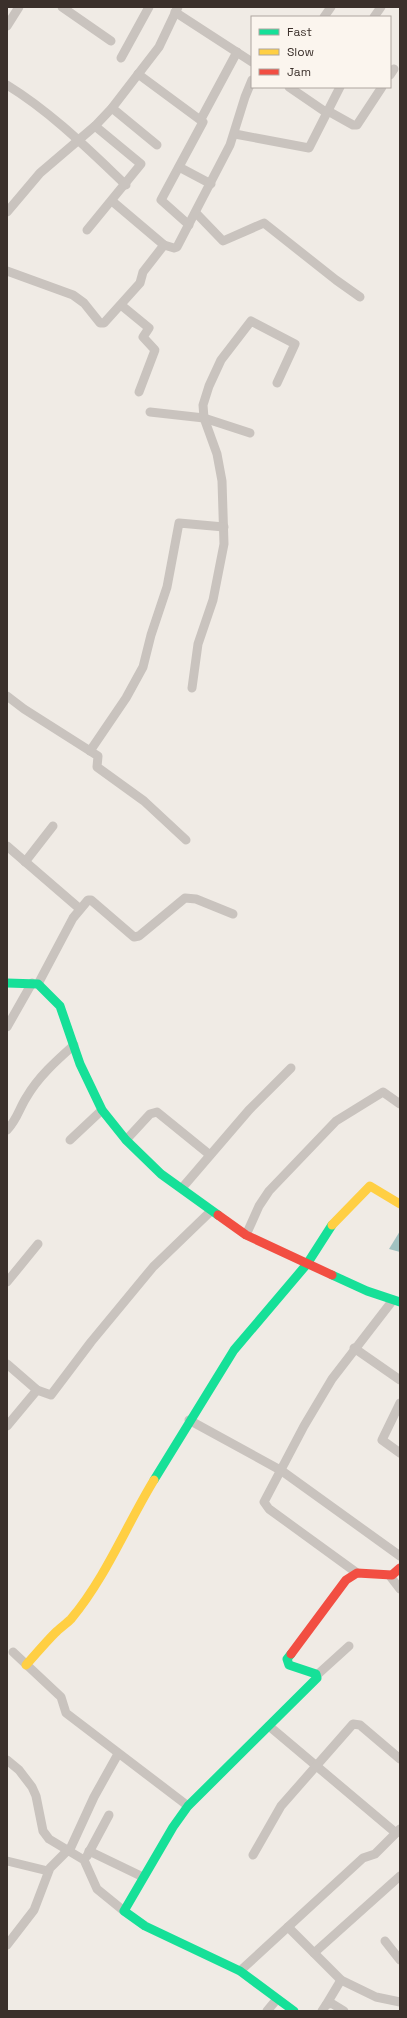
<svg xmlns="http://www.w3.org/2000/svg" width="407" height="2018" font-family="'Space Grotesk',sans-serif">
<rect width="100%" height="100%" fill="#f0ebe5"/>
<path fill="#a1c2c1" d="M400 1231V1252L389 1249Z"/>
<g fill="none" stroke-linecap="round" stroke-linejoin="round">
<g stroke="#c9c3be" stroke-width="9">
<path d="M62 7 111 41"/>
<path d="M175 12 252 62"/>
<path d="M324 17 331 7"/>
<path d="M374 17 381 7"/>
<path d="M7 26 19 7"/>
<path d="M121 58 149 7"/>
<path d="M138 74 203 122 161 200 189 225"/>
<path d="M390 75 394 69"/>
<path d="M7 85C51 112 88 149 126 185"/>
<path d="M289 87 327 113"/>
<path d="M112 108 157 145"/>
<path d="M328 111 353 125H357L382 87"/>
<path d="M201 119 237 52"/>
<path d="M235 134 309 148 340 87"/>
<path d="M179 167 211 184"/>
<path d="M112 201 164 245"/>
<path d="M7 212 40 173 95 126 112 108 159 47 178 7"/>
<path d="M196 213 223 241 264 223 336 280 360 297"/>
<path d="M87 230 141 164 95 126"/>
<path d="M7 271 73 295 84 303 100 323H104L140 283 143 272 164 245 174 248 177 247 230 145 245 97 252 80"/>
<path d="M121 305 149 328 143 337 155 350 139 392"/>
<path d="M150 412 204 418 250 433"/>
<path d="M192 688 198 644 213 600 224 544 222 481 217 454 204 418 203 405 209 386 221 360 251 321 295 344 277 383"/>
<path d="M7 696 24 709 98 756 97 767 144 801 186 840"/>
<path d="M90 751 126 698 143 667 151 635 167 587 179 523 224 527"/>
<path d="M7 846 80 909"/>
<path d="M25 862 53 826"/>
<path d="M38 984 73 918 88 900H91L134 937 139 936 185 898 196 899 233 914"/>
<path d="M7 1027 32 983"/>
<path d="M7 1130C17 1120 19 1109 26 1098 38 1077 56 1061 74 1045"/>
<path d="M70 1140 102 1110"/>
<path d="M126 1140 150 1114 157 1112 210 1155"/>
<path d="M182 1188 249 1110 291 1068"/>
<path d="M246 1235 259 1206 269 1191 336 1121 383 1092 400 1104"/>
<path d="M7 1282 38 1244"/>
<path d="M354 1348 400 1380"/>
<path d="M7 1364 37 1390 51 1395 91 1342 153 1267 211 1211"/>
<path d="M400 1403 382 1440 400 1453"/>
<path d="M189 1420 282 1471"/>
<path d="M7 1426 37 1390"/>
<path d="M282 1471 400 1556"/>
<path d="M357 1573 269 1509 264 1502 304 1426 332 1379 393 1300"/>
<path d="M390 1576 400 1589"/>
<path d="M13 1652 61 1697 66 1713 188 1806"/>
<path d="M317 1675 349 1646"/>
<path d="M269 1726 396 1833"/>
<path d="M7 1760 19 1770 32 1787 36 1796 43 1831 49 1839 84 1860 97 1889 124 1911"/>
<path d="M89 1851 143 1877"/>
<path d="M253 1855 281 1806 353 1724 360 1725 400 1759"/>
<path d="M87 1856 109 1815"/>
<path d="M7 1861 48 1871"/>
<path d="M288 1927 341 1980 376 1997 400 2002"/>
<path d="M385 1941 400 1960"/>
<path d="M7 1945 34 1910 50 1868 71 1847 94 1797 118 1754"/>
<path d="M314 1953 400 1876"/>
<path d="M240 1971 363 1858 375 1854 400 1829"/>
<path d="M326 2005 341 1980"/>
<path d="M267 2011 277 1999"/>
<path d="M322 2011 326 2005 331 2003 344 2011"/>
</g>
<g stroke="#16e098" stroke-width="9">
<path d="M7 983 38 984 60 1006 80 1064 102 1110 126 1140 161 1174 218 1215"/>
<path d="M332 1275 367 1291 400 1302"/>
<path d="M154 1480 234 1350 307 1264 332 1225"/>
<path d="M291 1654 287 1659 289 1665 316 1674 317 1678 188 1806 173 1827 124 1911 145 1926 240 1971 294 2011"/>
</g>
<g stroke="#ffcf43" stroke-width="9">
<path d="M332 1225 370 1186 400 1204"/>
<path d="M26 1665C36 1654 45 1643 55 1633 60 1628 66 1624 71 1619 106 1577 126 1526 154 1480"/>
</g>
<g stroke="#f24e42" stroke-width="9">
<path d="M218 1215 246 1235 332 1275"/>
<path d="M291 1654 346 1580 357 1573 392 1575 400 1568"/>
</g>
</g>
<rect width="407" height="2018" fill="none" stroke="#3b302b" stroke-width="16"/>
<rect x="251" y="16" width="140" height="72" fill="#fbf5ee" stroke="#aea6a0"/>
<rect x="259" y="29" width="20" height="6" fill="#16e098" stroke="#aea6a0"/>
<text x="287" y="36" font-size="12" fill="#3b302b">Fast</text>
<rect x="259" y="49" width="20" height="6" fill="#ffcf43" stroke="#aea6a0"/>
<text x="287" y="56" font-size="12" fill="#3b302b">Slow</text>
<rect x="259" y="69" width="20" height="6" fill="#f24e42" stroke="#aea6a0"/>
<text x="287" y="76" font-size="12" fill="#3b302b">Jam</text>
</svg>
